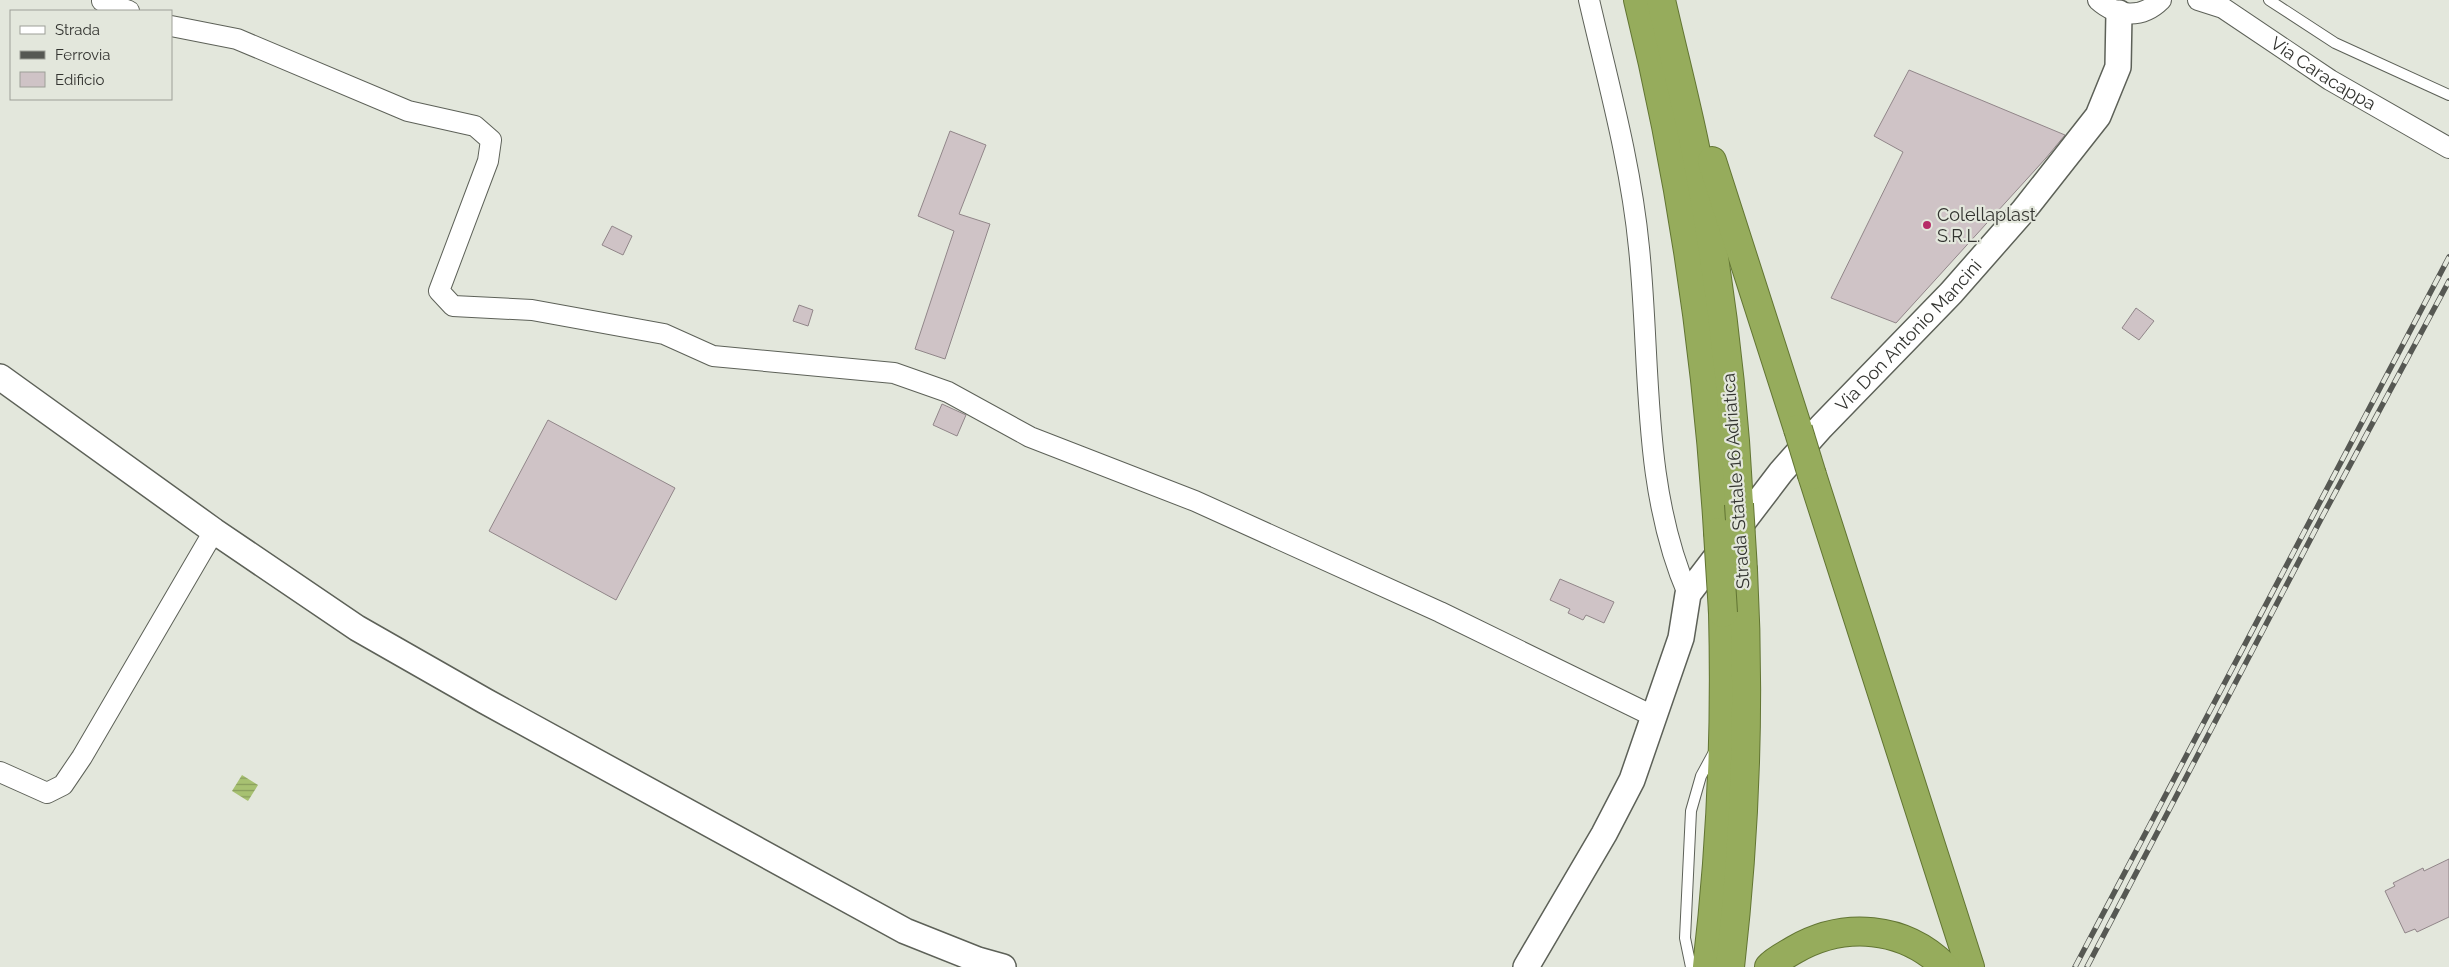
<svg xmlns="http://www.w3.org/2000/svg" width="2449" height="967" font-family="Raleway,sans-serif">
<defs>
<pattern id="water-rules" width="6" height="5" patternUnits="userSpaceOnUse" patternTransform="scale(1.25)"><rect width="6" height="5" fill="#a7c171"/><path d="M0 2.5h6" fill="none" stroke="#899e5d"/></pattern>
</defs>
<rect width="100%" height="100%" fill="#e3e7dc"/>
<path fill="url(#water-rules)" d="M242 775 258 785 248 801 232 791Z"/>
<g fill="#cfc3c6" stroke="#918689">
<path d="M1909 70 2065 135 2046 158 1896 323 1831 298 1903 152 1874 136Z"/>
<path d="M950 131 986 145 959 214 990 224 945 359 915 349 954 231 918 216Z"/>
<path d="M612 226 632 236 623 255 602 245Z"/>
<path d="M799 305 813 310 808 326 793 321Z"/>
<path d="M2136 308 2154 321 2139 340 2122 328Z"/>
<path d="M942 404 966 415 957 436 933 425Z"/>
<path d="M548 420 675 488 616 600 489 531Z"/>
<path d="M1560 579 1614 602 1604 623 1586 615 1583 620 1568 613 1570 609 1550 600Z"/>
<path d="M2449 859V917L2417 932 2415 929 2405 933 2385 891 2395 886 2393 883 2423 868 2424 871Z"/>
</g>
<g fill="none" stroke-linecap="round" stroke-linejoin="round">
<g stroke="#5d6158" stroke-width="12">
<g id="service">
<path d="M2269 0 2335 43 2449 95"/>
<path d="M1691 967 1685 938 1691 811 1701 776 1714 752"/>
</g>
</g>
<g stroke="#5d6158" stroke-width="22">
<g id="minor">
<path d="M1589 0C1608 82 1631 164 1639 248 1651 363 1641 486 1688 594"/>
<path d="M2098 0C2117 17 2142 19 2161 0"/>
<path id="s1" d="M2198 0 2223 8 2330 80 2449 148"/>
<path d="M102 1 129 11"/>
<path d="M171 26 237 39 408 111 475 126 491 140 488 161 439 291 453 306 532 310 664 334 713 356 894 373 948 392 1030 437 1195 501 1440 612 1655 717"/>
<path d="M0 772 47 793 63 785 82 757 214 531"/>
</g>
</g>
<g stroke="#5d6158" stroke-width="28">
<g id="tertiary">
<path d="M0 377 214 531 357 628 485 701 905 931 978 960 1003 967"/>
<path id="s2" d="M1526 967 1604 834 1632 780 1681 638 1688 594 1781 472 1821 427 1951 293 2024 210 2098 116 2118 67 2119 13"/>
</g>
</g>
<g stroke="#627533" stroke-width="30">
<g id="trunk">
<path d="M1638 0C1681 175 1707 352 1718 532"/>
<path d="M1661 0C1672 49 1685 98 1695 147 1718 265 1733 384 1739 504"/>
<path d="M1712 161 1798 429"/>
<path d="M1812 475 1970 967"/>
<path d="M1707 967C1721 850 1726 731 1723 613"/>
<path d="M1730 967C1745 836 1750 702 1743 570"/>
<path d="M1769 967C1775 960 1786 955 1794 950 1844 921 1904 926 1945 967"/>
</g>
</g>
<use href="#service" stroke="#fff" stroke-width="10"/>
<use href="#minor" stroke="#fff" stroke-width="20"/>
<use href="#tertiary" stroke="#fff" stroke-width="25"/>
<use href="#trunk" stroke="#96ac5c" stroke-width="28"/>
<g stroke="#565853" stroke-width="5.5">
<g id="rail">
<path d="M2075 967 2449 257"/>
<path d="M2087 967 2321 519 2449 281"/>
</g>
</g>
<use href="#rail" stroke="#e3e7dc" stroke-width="4" stroke-dasharray="11" stroke-linecap="butt"/>
<g stroke="#627533" stroke-width="30" stroke-linecap="butt">
<g id="trunk-bridge">
<path d="M1798 429 1812 475"/>
<path d="M1739 504 1743 570"/>
<path d="M1718 532 1723 613"/>
</g>
</g>
<use href="#trunk-bridge" stroke="#96ac5c" stroke-width="28"/>
</g>
<circle fill="#b62b67" stroke="#e3e7dc" stroke-width="2" cx="1927" cy="225" r="5"/>
<g text-anchor="middle" stroke-width="4.5" stroke-linejoin="round" paint-order="stroke">
<g font-size="18" fill="#333430" stroke="#e3e7dc">
<text dy="6" stroke="none"><textPath href="#s1" startOffset="146">Via Caracappa</textPath></text>
<text dy="6" stroke="none"><textPath href="#s2" startOffset="750">Via Don Antonio Mancini</textPath></text>
<text transform="translate(1736 481) rotate(-94)" y="6">Strada Statale 16 Adriatica</text>
</g>
<g font-size="18" fill="#333430" stroke="#e3e7dc" text-anchor="start">
<text x="1937" y="221">Colellaplast<tspan x="1937" dy="21">S.R.L.</tspan></text>
</g>
</g>
<rect x="10" y="10" width="162" height="90" fill="#e3e7dc" stroke="#9d9f97"/>
<rect x="20" y="26" width="25" height="8" fill="#ffffff" stroke="#9d9f97"/>
<text x="55" y="35" font-size="15" fill="#333430">Strada</text>
<rect x="20" y="51" width="25" height="8" fill="#565853" stroke="#9d9f97"/>
<text x="55" y="60" font-size="15" fill="#333430">Ferrovia</text>
<rect x="20" y="72" width="25" height="15" fill="#cfc3c6" stroke="#9d9f97"/>
<text x="55" y="85" font-size="15" fill="#333430">Edificio</text>
</svg>
